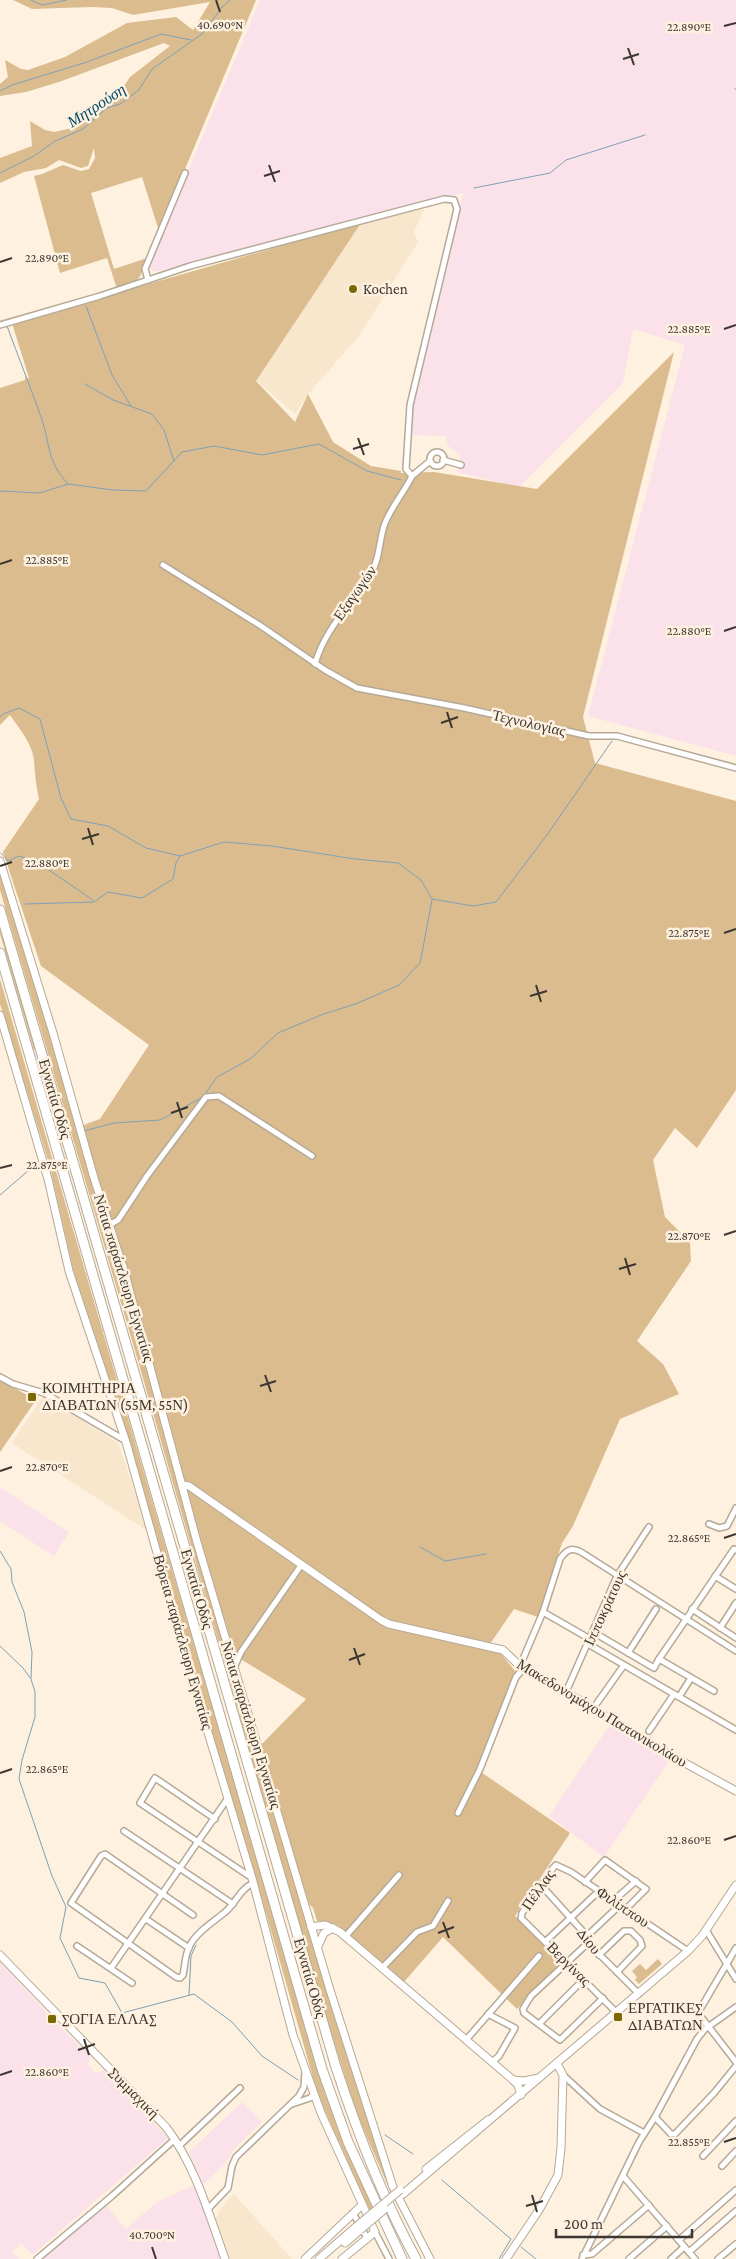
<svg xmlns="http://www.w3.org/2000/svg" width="736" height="2259" font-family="'Crimson Pro',serif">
<rect width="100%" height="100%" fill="#fef1df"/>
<g fill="#f8e6cd">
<path d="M424 209 414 232 418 242 359 336 308 394 295 414 256 380 361 223Z"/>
<path d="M43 1396 118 1443 149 1532 12 1443Z"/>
<path d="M234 2194 292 2259H230L215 2220 222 2207Z"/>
</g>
<g fill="#fbe1e9">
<path d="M260 0H736V756L588 716 685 345 633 329 623 383 519 487 457 472 460 455 447 445 446 436 410 435 412 408 450 257 463 193 160 271H153L148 266Z"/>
<path d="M0 1487 69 1532 54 1556 0 1521Z"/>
<path d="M611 1723 671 1758 604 1857 549 1816Z"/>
<path d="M0 1962 63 2030 91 2056 88 2064 95 2073 105 2070 168 2138 32 2255 22 2243 12 2252 19 2259H0Z"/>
<path d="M242 2102 262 2122 234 2149 225 2164 203 2185 189 2152Z"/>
<path d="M194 2185 221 2259H40L105 2204 126 2229 157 2202Z"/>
</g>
<g fill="#dbbc8f">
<path d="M13 0H256L159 231 142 177 91 193 114 269 147 258C139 282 140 280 117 289L107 258 60 273 34 176 42 174 63 165 81 171 89 169 95 158 94 148 88 166 81 168 59 160 46 168 24 172 0 183V158L32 146 30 121 45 130 54 132 68 129 98 105 118 95 130 77 170 46 164 43 59 82 26 92 0 96V84L8 77 5 60 21 69 28 70 65 57 127 23 176 17 193 30 210 2 133 15 112 8 91 7 32 9Z"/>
<path d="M361 223 256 381 295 422 308 394 333 442 371 466 401 471V473L434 472 537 489 674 352 583 717 595 763 736 801V1090L697 1148 675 1128 653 1160 665 1217 690 1242 691 1261 637 1341 663 1364 679 1394 620 1419 573 1526 562 1543 538 1617 514 1609 490 1644 488 1650 501 1654 516 1672 478 1770 570 1833 515 1916 564 1962 517 2009 443 1937 404 1982 337 1925 317 1921 313 1908 309 1904 260 1746 306 1699 234 1655 196 1524 134 1293 81 1126 100 1119 149 1045 41 966 3 852 39 799C36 786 35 774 34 760 32 743 19 728 10 715L0 725V388L25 380V375L27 379 29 378 12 323Z"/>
<path d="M0 866 118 1262 172 1457 394 2190 391 2193 357 2114 326 2017 138 1361 0 890Z"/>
<path d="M0 924 36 1050H34L0 934Z"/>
<path d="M0 979 325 2094 374 2208 370 2211 318 2095 248 1850 202 1707 165 1568 127 1436 75 1278 50 1167 0 1004Z"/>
<path d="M0 1380 36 1400 0 1452Z"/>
<path d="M658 1959 662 1964 639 1984 635 1980 637 1977 632 1971 640 1964 646 1970Z"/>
</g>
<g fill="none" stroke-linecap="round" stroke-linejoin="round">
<g stroke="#7da1b7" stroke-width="1">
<path d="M31 0 42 5 67 0"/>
<path d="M735 89H736"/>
<path d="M0 91 12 85 87 62 161 34 191 40"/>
<path d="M0 173 34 156 55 141 83 129 107 108 120 104 139 90 152 69 202 34 223 6 230 0"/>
<path d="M474 188 550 173 566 160 645 135"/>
<path d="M86 306 112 375 131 406"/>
<path d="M7 326C18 356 30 386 41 417 51 446 46 460 68 484"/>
<path d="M85 384 113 400 152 414 164 430 174 461"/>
<path d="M0 491 40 493 68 484 113 490 146 491 182 452 214 446 262 455 319 444 367 471 401 480"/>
<path d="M0 717 3 714 19 708 40 719 61 798 71 819 108 826 146 848 180 856 224 842 272 846 355 859 398 863 421 880 432 899 473 906 496 902 547 835 612 741"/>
<path d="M1 853 8 861 19 856 37 862 93 900"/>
<path d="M25 904 94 902 108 892 142 898 173 879 176 863 180 856"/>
<path d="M84 1131 114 1123 160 1120 203 1097 217 1077 250 1059 278 1033 321 1015 358 1003 399 985 420 963 432 900"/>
<path d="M0 1195 36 1164"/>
<path d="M420 1547 445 1561 486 1554"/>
<path d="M0 1551 11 1569 12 1582 24 1612 32 1652 31 1678"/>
<path d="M0 1646 23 1668 31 1679 35 1692V1717L22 1760 19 1779 52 1876 66 1907 60 1938 79 1978 105 1983 122 2013 194 1994 232 2022 262 2056 298 2080"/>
<path d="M189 1995 191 1956 196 1945"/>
<path d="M385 2135 413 2154"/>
<path d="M442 2180 511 2239 499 2259"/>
<path d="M521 2247 536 2259"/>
</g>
<g stroke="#b5a997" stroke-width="8">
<g id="street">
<path d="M148 280 145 269 185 173"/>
<path d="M0 325 100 296 190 266 444 199 454 200 457 209 410 405 406 469 412 476C404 493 390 508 384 526 379 541 380 559 371 573 352 604 325 628 315 664"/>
<circle cx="437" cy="459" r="7"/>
<path d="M443 460 461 465"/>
<path d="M412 476 430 461"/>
<path d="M163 565 261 626 325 670 357 688 464 708 589 736H617L736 768"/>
<path d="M109 1225 118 1220 147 1176 206 1097 219 1096 312 1156"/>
<path d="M0 1377 13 1384 44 1393 126 1441"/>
<path d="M709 1524 719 1528 727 1526 736 1508"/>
<path d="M715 1576 736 1589"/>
<path d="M692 1609 736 1638"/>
<path d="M543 1612 590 1639"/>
<path d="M720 1628 736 1603"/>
<path d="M593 1632 654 1668 659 1659 714 1691"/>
<path d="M588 1644 736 1730"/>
<path d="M628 1653 656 1609"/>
<path d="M659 1659 734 1549 736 1550"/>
<path d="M520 1666 543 1612 560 1559C566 1550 571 1547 581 1552L736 1651"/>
<path d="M234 1668 241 1652 302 1564"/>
<path d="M566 1692 617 1576 649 1527"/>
<path d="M679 1697 691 1678"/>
<path d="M597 1703 624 1665"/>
<path d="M649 1731 674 1694"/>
<path d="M458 1813 480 1769 516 1677 523 1669"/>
<path d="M215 1819 155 1778 140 1803 252 1878"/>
<path d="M124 1831 233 1904"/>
<path d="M585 1882 605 1860 646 1889 626 1909"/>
<path d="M541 1885 587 1936 588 1943 639 1994"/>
<path d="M613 1901 636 1881"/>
<path d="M193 1915 105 1854 101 1856 71 1903 176 1977 180 1978 183 1975C185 1966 185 1953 190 1945 197 1932 213 1922 224 1913 235 1905 240 1888 254 1883"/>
<path d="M146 1919 189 1948"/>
<path d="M706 1930 736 1979"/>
<path d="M587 1936 620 1905"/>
<path d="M345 1937 399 1875"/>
<path d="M546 1941 599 1891"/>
<path d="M588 1943 531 1996 523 2009 524 2013 560 2040 603 1998"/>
<path d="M77 1946 132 1983"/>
<path d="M736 1948 698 2013 736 2062"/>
<path d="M599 1955 624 1931H631L640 1940 642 1946 617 1972"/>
<path d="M111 1968 228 1798"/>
<path d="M382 1968 417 1932 433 1926 448 1901"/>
<path d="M617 2013 521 1918 522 1913 553 1868 556 1865 571 1872 688 1951"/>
<path d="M488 2014 515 2028 499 2056 492 2062"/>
<path d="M539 2024 580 1983"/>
<path d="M466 2040 539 1956"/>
<path d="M563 2075 600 2109 644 2133"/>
<path d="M292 2104 310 2098 314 2094"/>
<path d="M655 2117 671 2134H675L714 2093 736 2066"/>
<path d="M180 2145 240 2088"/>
<path d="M703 2156 736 2121"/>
<path d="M722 2166 736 2151"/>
<path d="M623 2176 695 2259"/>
<path d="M207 2210 228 2188 232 2166 236 2157 299 2096 304 2087 305 2072"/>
<path d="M353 2213 367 2238"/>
<path d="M375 2232 389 2259"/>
<path d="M679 2240 736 2190"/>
<path d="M689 2252 736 2211"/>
<path d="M583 2255 592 2254 649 2205"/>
<path d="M37 2259 112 2196 175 2139"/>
<path d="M582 2259 639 2142 655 2117 697 2039 705 2029 736 2007"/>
<path d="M629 2259 667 2226"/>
<path d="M671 2259 684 2247"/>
<path d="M718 2259 736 2244"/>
</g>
</g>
<g stroke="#b5a997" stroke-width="9">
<g id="secondary">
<path d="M0 861 53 1033 94 1178 124 1270 197 1542 330 1990 393 2187 430 2259"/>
<path d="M0 1015 48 1179 69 1271 126 1442 197 1696 252 1878 293 2035 321 2113 375 2232 342 2259"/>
<path d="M182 1485 189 1486 381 1620 389 1624 503 1650 523 1669 566 1692 674 1757 736 1791"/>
<path d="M311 1927 325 1925 340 1932 513 2080 518 2085 521 2095"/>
<path d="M318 1946 324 1933 333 1928"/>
<path d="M0 1955 166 2127C195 2165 209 2214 225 2259"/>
<path d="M513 2080 524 2081 539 2078"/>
<path d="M426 2169 488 2120"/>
<path d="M403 2194 688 1951 702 1936 736 1885"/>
<path d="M345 2243 360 2230"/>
<path d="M305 2259 362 2205"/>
<path d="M319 2259 357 2226"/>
<path d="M506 2259 539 2210 558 2175 561 2148 563 2075 557 2064"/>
</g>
</g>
<g stroke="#b5a997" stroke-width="11">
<g id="highway">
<path d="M0 910 335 2064C357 2132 382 2197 416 2259"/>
<path d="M0 953 322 2069 348 2142 402 2259"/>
</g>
</g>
<use href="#street" stroke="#fff" stroke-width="5"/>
<use href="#secondary" stroke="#fff" stroke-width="7"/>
<use href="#highway" stroke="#fff" stroke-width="9"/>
<g stroke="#b5a997" stroke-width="9" stroke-linecap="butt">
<g id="secondary-bridge">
<path d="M357 2226 400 2190"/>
<path d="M360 2230 385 2209"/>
</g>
</g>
<use href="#secondary-bridge" stroke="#fff" stroke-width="7"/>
</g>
<path fill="none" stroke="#3c3730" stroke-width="2" d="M216 0 220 12M724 26 736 23M628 48 634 65M623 59 639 54M269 165 275 182M264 176 280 171M0 262 12 258M724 329 736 325M358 438 364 455M353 449 369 444M0 564 12 560M724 631 736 627M447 712 452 728M441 723 458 717M88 828 93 845M82 839 99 834M0 866 12 862M724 933 736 929M536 985 541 1002M530 996 547 991M177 1102 182 1118M171 1113 188 1107M0 1168 12 1165M724 1235 736 1231M625 1258 630 1275M619 1269 636 1264M265 1375 271 1392M260 1386 276 1381M0 1471 12 1467M724 1538 736 1534M354 1648 360 1665M349 1660 365 1654M0 1773 12 1769M724 1840 736 1836M443 1922 449 1938M438 1933 454 1927M84 2039 89 2055M78 2050 95 2044M0 2075 12 2071M724 2142 736 2138M532 2195 537 2212M526 2206 543 2201M152 2247 156 2259"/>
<g fill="#7b6a02" stroke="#fef1df" stroke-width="2">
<circle cx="353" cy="289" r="5"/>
<rect x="27" y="1392" width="10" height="10" rx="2.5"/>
<rect x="613" y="2012" width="10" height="10" rx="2.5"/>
<rect x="47" y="2014" width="10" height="10" rx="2.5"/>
</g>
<g text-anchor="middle" stroke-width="5" stroke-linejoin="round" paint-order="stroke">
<g font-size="15" fill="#3c3730" stroke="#fef1df" text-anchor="start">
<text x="363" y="294">Kochen</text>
<text x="42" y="1393">ΚΟΙΜΗΤΗΡΙΑ<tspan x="42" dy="17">ΔΙΑΒΑΤΩΝ (55Μ, 55Ν)</tspan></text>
<text x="628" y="2013">ΕΡΓΑΤΙΚΕΣ<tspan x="628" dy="17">ΔΙΑΒΑΤΩΝ</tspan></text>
<text x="62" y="2024">ΣΟΓΙΑ ΕΛΛΑΣ</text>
</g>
<g font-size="15" fill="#3c3730" stroke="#fef1df">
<text transform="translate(355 593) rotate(-55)" y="5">Εξαγωγών</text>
<text transform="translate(529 723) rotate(13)" y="5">Τεχνολογίας</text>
<text transform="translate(55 1099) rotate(74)" y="5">Εγνατία Οδός</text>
<text transform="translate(124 1278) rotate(73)" y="5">Νότια παράπλευρη Εγνατίας</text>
<text transform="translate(197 1589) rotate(74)" y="5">Εγνατία Οδός</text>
<text transform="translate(605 1608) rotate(-65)" y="5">Ιπποκράτους</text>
<text transform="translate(183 1642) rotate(74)" y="5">Βόρεια παράπλευρη Εγνατίας</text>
<text transform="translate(602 1713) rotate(31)" y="5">Μακεδονομάχου Παπανικολάου</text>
<text transform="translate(251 1725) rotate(73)" y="5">Νότια παράπλευρη Εγνατίας</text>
<text transform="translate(538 1890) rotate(-55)" y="5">Πέλλας</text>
<text transform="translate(623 1907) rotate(34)" y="5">Φιλίππου</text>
<text transform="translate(589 1941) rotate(52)" y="5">Δίου</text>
<text transform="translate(569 1964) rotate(45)" y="5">Βεργίνας</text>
<text transform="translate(310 1978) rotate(74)" y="5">Εγνατία Οδός</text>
<text transform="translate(134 2093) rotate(46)" y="5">Συμμαχική</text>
</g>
<g font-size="16" font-style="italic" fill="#004a6a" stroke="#fef1df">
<text transform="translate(96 105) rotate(-33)" y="6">Μητρούση</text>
</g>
</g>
<g font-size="12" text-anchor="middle" fill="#3c3730" stroke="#fef1df" stroke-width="5" stroke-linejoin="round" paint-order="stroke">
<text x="220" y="29">40.690°N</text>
<text x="689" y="31">22.890°E</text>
<text x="47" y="262">22.890°E</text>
<text x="689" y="333">22.885°E</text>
<text x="47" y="564">22.885°E</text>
<text x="689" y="635">22.880°E</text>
<text x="47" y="867">22.880°E</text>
<text x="689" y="937">22.875°E</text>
<text x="47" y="1169">22.875°E</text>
<text x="689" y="1240">22.870°E</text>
<text x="47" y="1471">22.870°E</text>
<text x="689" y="1542">22.865°E</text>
<text x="47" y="1773">22.865°E</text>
<text x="689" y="1844">22.860°E</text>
<text x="47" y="2076">22.860°E</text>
<text x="689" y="2146">22.855°E</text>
<text x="152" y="2239">40.700°N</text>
</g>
<path d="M556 2229v8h136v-8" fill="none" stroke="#3c3730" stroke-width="2.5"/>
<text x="564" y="2229" font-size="15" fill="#3c3730" stroke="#fef1df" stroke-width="4" paint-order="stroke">200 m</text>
</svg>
